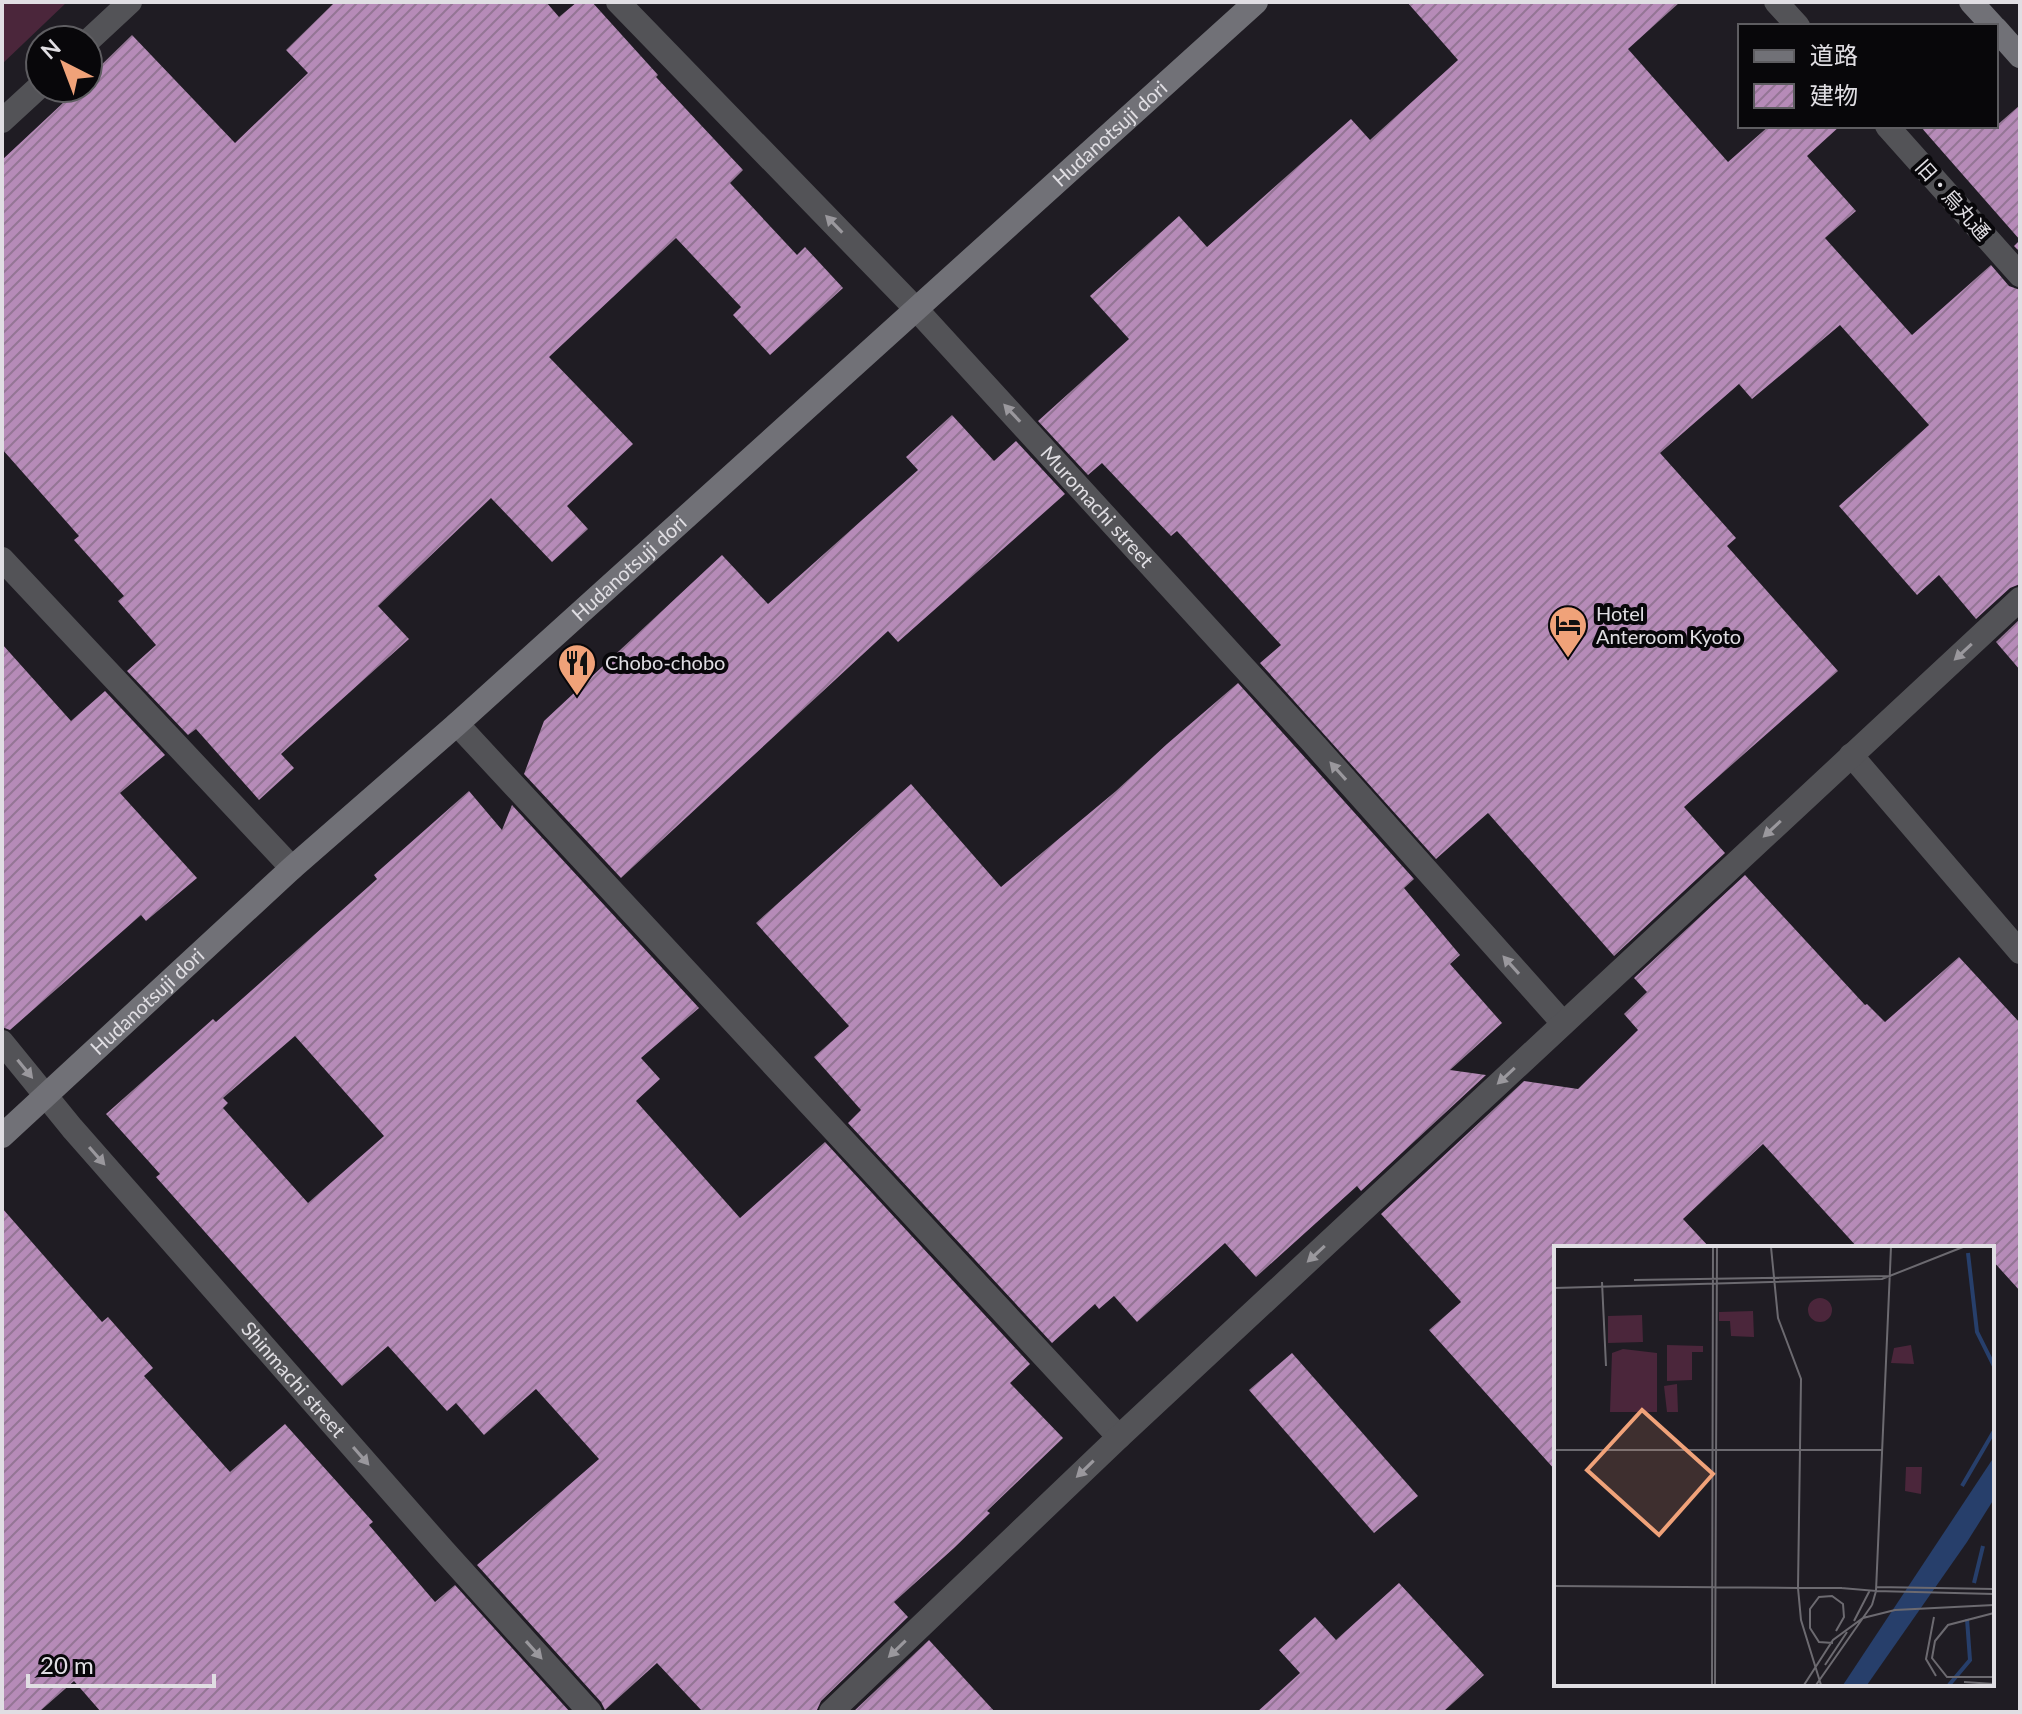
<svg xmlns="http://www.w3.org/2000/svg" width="2022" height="1714" font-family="Lato,'Noto Sans JP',sans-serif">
<defs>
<pattern id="building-hatch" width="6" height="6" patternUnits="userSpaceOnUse" patternTransform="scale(2)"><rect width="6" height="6" fill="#b68bb8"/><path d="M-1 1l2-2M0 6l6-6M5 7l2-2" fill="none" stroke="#947595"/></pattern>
</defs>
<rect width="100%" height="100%" fill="#1f1c23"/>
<path fill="#4b263b" d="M2 2H67L2 64Z"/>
<g fill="url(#building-hatch)" fill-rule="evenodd">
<path d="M335 2H546L559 17 577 2H592L658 75 656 77 743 170 730 183 797 255 805 247 843 288 770 355 733 315 741 307 676 238 549 357 633 444 567 506 588 529 552 562 491 498 378 606 409 639 281 754 294 768 259 800 196 729 188 735 127 671 156 645 118 601 124 596 74 540 79 536 2 449V160L79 88H88V78L132 35 235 143 308 73 286 50Z"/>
<path d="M1407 2H1680L1628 49 1728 162 1769 126H1840L1807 156 1856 211 1825 238 1912 335 1991 265 2009 286 2020 290V584L2010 588 1976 619 1939 575 1917 595 1839 506 1929 425 1840 325 1752 399 1739 384 1660 453 1736 538 1727 546 1838 671 1684 807 1725 853 1614 956 1488 813 1436 859 1260 663 1281 645 1208 565 1177 531 1171 536 1102 463 1088 475 1038 421 1129 339 1090 296 1179 216 1207 247 1351 119 1370 140 1458 60Z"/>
<path d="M2020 105V252L2014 246 2020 240 1920 126H1996Z"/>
<path d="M952 415 994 461 1016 441 1065 494 898 642 888 631 621 878 524 774 544 721 722 555 768 604 918 470 906 457Z"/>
<path d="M2020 619V670L1996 642Z"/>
<path d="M2 644 71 721 105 691 165 755 120 793 197 878 146 921 141 915 10 1030 2 1027Z"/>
<path d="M1238 683 1414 879 1404 888 1460 955 1450 964 1502 1023 1450 1070 1486 1075 1361 1191 1357 1186 1256 1277 1225 1243 1137 1322 1114 1296 1099 1309 1095 1304 1052 1343 848 1123 861 1110 814 1057 849 1026 756 923 911 784 1001 887 1116 791 1167 744Z"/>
<path d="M469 791 502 830 512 805 699 1008 641 1058 660 1079 636 1101 740 1218 825 1142 1030 1364 1010 1383 1063 1438 987 1511 990 1513 954 1548 894 1602 908 1617 821 1701 816 1712H703L657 1663 605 1710 601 1702 477 1565 599 1459 536 1389 484 1435 456 1403 447 1411 388 1346 342 1386 156 1177 160 1174 106 1114 213 1019 216 1022 377 879 374 875ZM295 1036 384 1136 308 1203 223 1108 228 1103 223 1098Z"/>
<path d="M1745 875 1865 1005 1867 1004 1885 1022 1959 957 2020 1023V1291L1992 1260V1248H1858L1763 1144 1683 1219 1710 1248H1556V1471L1429 1330 1461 1302 1381 1214 1524 1081 1578 1089 1638 1030 1624 1014 1647 992 1634 978Z"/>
<path d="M2 1208 102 1322 108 1317 153 1368 144 1376 230 1472 285 1424 373 1522 369 1525 435 1602 455 1585 570 1712H101L74 1681 39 1712H2Z"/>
<path d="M1292 1353 1418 1496 1374 1533 1249 1390Z"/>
<path d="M1399 1583 1484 1675 1443 1712H1257L1300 1673 1279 1650 1315 1617 1336 1640Z"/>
<path d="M929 1640 995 1712H853Z"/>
</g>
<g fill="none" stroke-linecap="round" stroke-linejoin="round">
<g stroke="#535357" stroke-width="24">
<path id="s1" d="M618 2 916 309 1313 743 1563 1023"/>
<path d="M1776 2 1798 26"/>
<path d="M88 41 130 2"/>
<path d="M2 121 40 86"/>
<path d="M1887 126 2020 275"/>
<path d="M2 559 292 868"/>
<path d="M457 724 1119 1437"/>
<path d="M1851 755 2020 952"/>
<path id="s2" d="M2 1042 72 1128 444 1551 590 1712"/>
<path d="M831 1712 1119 1437 2020 599"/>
</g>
<g stroke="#717177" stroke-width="24">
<path d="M1971 2 1993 26"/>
<path d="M1996 29 2020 56"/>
<path id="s3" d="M2 1136 292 868 457 724 1256 2"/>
</g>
</g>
<defs><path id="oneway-solid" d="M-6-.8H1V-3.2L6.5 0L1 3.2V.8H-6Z" transform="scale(2)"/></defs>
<g fill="#9a989d">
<use href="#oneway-solid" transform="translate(834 224) rotate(-134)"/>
<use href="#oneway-solid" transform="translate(1012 413) rotate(-133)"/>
<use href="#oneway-solid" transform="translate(1963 652) rotate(137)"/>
<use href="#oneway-solid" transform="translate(1338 771) rotate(-132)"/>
<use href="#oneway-solid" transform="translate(1772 829) rotate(137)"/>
<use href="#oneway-solid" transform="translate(1511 965) rotate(-132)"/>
<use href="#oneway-solid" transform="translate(25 1069) rotate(51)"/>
<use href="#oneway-solid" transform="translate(1506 1076) rotate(137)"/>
<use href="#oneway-solid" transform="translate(97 1156) rotate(49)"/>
<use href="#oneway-solid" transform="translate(1316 1254) rotate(137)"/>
<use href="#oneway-solid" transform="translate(361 1456) rotate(49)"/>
<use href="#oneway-solid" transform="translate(1085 1469) rotate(136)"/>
<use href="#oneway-solid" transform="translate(897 1649) rotate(136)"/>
<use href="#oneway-solid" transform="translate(534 1650) rotate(48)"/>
</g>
<defs>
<g id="hotel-pin" transform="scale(2)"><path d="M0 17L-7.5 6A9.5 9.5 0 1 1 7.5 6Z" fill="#f0a279" stroke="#08070a"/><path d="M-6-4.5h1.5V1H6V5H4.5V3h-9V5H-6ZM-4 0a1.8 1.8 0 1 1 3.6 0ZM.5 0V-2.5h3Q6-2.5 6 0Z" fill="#111"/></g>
<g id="restaurant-pin" transform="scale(2)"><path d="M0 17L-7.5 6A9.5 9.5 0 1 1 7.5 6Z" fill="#f0a279" stroke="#08070a"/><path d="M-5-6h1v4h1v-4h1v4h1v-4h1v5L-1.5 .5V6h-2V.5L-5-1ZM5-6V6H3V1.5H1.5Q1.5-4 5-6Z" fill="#111"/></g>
</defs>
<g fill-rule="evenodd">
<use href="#hotel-pin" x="1568" y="625"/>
<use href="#restaurant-pin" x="577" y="663"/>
</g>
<g text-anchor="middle" stroke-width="8" stroke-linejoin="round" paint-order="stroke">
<g font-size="20" fill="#e0dee3" stroke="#08070a">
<text dy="7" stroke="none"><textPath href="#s3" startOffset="1494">Hudanotsuji dori</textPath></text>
<text transform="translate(1953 200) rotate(48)" y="7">旧・烏丸通</text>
<text dy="7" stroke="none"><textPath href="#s1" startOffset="696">Muromachi street</textPath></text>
<text dy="7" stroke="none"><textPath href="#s3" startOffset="846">Hudanotsuji dori</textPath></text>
<text dy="7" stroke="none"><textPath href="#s3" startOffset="198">Hudanotsuji dori</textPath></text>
<text dy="7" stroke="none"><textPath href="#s2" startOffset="446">Shinmachi street</textPath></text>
</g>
<g font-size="20" fill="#e0dee3" stroke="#08070a" text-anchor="start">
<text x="1596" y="621">Hotel<tspan x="1596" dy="23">Anteroom Kyoto</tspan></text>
<text x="605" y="670">Chobo-chobo</text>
</g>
</g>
<g transform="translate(1554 1246)">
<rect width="440" height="440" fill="#1f1c23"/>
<path d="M357 99 360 118 337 117 340 102Z" fill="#4b263b"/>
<path d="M199 65 200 91 177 90 176 75H165V66ZM123 138 124 166H113L110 140Z" fill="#4b263b"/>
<path d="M254 64a12 12 0 1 1 24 0a12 12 0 1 1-24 0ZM88 69 89 96 54 97V70ZM113 99 149 100V106H138V134L113 135ZM69 103 103 107V166H56L58 107ZM352 221H368L367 248 351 245Z" fill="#4b263b"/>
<path d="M440 211V253L413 296 313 439H289Z" fill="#273f6b"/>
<path fill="none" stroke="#273f6b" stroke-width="4" d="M414 7 423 86 440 120M408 240 440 185M420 337 429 300M395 439 416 414 413 373"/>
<path fill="none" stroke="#6c6a70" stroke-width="2" d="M80 34 337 30M48 36 52 120M0 42 328 33 409 1M0 204H328M0 340 244 342 247 133 224 72 217 1M322 341 440 343M287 342 322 345 337 1M318 359 322 345 440 348M440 367 394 379 381 395 378 412 393 431H440M380 371 372 413 382 430M300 375 316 344M279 397 265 396 256 382V363L265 351 278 350 289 358 290 371 282 385M271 419 293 386M410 436 440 438M158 439 159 1M161 439 163 1M250 439 279 394 309 372 341 364 440 359M262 439 318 359M267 439 247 374 244 342H288"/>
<path fill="#f0a279" fill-opacity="0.15" stroke="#f0a279" stroke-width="4" d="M88 164 159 228 105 289 33 224Z"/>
<rect width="440" height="440" fill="none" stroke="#e0dee3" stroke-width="4"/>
</g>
<rect width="2022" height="1714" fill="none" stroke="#e0dee3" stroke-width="8"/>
<rect x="1738" y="24" width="260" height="104" fill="#08070a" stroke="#5e5d61" stroke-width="2"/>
<rect x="1754" y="50" width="40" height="12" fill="#717177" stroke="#5e5d61" stroke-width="2"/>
<text x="1810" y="64" font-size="24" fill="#e0dee3">道路</text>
<rect x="1754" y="84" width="40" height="24" fill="url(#building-hatch)" stroke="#5e5d61" stroke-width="2"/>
<text x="1810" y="104" font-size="24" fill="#e0dee3">建物</text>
<g transform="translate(64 64) rotate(318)"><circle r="38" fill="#08070a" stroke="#5e5d61" stroke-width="2"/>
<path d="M0-6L14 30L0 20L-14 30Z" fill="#f0a279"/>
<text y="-12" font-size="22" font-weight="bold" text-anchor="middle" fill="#e0dee3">N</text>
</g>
<path d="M28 1674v12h186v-12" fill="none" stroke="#e0dee3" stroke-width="4"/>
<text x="40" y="1674" font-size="24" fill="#e0dee3" stroke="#08070a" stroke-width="6" paint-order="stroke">20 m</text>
</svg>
